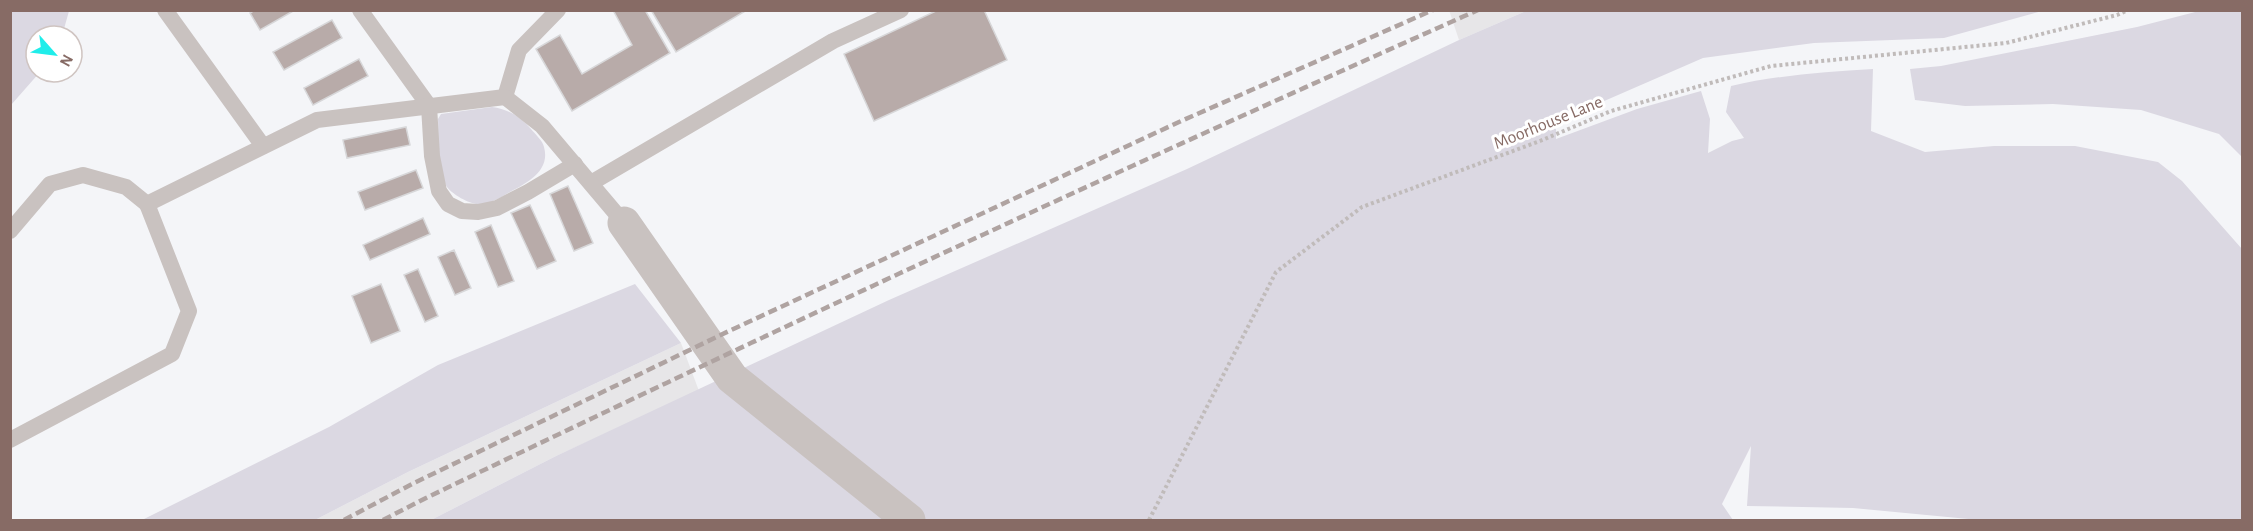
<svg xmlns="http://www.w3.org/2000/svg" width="2253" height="531" font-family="'Alegreya Sans',sans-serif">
<rect width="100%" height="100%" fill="#f4f5f8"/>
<g fill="#e7e6e8">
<path d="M1449 10 1526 11 1459 40Z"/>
<path d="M681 343 699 391 556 456 431 520H315L408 472Z"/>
</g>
<g fill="#dbd8e2">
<path d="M11 10 69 11 62 36H36V72H40L11 105Z"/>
<path d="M2203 10 2242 11V157L2219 134 2141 110 2053 104 1965 106 1915 100 1910 69 1941 66 2137 27Z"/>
<path d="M1526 11H2042L1944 38 1814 43 1703 58 1556 122V139L1637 109 1701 91 1710 119 1708 153 1732 141 1744 138 1726 112 1731 86C1778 75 1825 72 1873 69L1871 131 1925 152 1994 146H2075L2158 162 2182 181 2242 249V520H1979L1853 508 1747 506 1751 446 1722 504 1733 520H431L556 456 889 300 1187 169 1459 40Z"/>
<path d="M492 107C508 109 521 117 531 129 535 134 543 141 544 147 551 172 525 184 508 193 500 198 488 205 478 204 469 204 452 194 447 187 435 169 439 139 438 119L441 114Z"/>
<path d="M635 284 681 343 408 472 315 520H142L329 427 438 365Z"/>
</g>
<g fill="#b8aba9" stroke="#d7d7d9" stroke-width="1.5">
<path d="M255 10H295L260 30 250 13Z"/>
<path d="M613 10H645L670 53 572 111 536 49 560 35 582 74 632 45Z"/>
<path d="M651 10H747L676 52Z"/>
<path d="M938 10H984L1007 60 874 121 844 54Z"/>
<path d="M332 20 342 38 284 70 273 52Z"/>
<path d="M359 59 368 76 313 105 304 88Z"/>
<path d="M406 127 410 145 347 158 343 140Z"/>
<path d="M416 170 423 188 365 210 358 192Z"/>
<path d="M568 186 593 243 574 251 550 194Z"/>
<path d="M530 205 556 261 537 269 511 213Z"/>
<path d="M423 218 430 234 370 260 363 245Z"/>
<path d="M491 225 514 281 498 287 475 232Z"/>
<path d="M454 250 471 288 455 295 438 257Z"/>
<path d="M418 269 438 316 425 322 404 275Z"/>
<path d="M381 284 400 331 371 343 352 296Z"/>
</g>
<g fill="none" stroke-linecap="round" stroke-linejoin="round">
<path stroke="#c0bbba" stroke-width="4" stroke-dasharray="3 3" stroke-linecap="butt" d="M1149 520 1276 272 1362 207 1540 141 1611 111 1771 66 2006 43 2117 15 2128 10"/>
<g stroke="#c9c2c0" stroke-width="16">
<path d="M165 10 263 146"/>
<path d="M360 10 429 106 432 156 439 191 448 204 462 211 478 212 497 208 528 192 575 164"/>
<path d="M505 97 519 50 558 10"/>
<path d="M591 183 833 41 901 10"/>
<path d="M10 231 50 184 83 175 126 187 147 204"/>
<path d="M10 440 172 354 189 311 147 204 317 120 505 97 542 126 624 223"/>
</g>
<path stroke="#c9c2c0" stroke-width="33" d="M624 223 732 378 909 520"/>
<g stroke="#afa3a1" stroke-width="4.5" stroke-dasharray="9 4.5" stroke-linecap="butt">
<path d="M344 520 414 483 729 331 1179 122 1433 10"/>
<path d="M383 520 426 498C774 330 1125 167 1478 10"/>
</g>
</g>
<g text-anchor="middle" stroke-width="6" stroke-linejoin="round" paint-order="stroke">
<g font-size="18" fill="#876b65" stroke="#fff">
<text transform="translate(1548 122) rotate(-22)" y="6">Moorhouse Lane</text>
</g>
</g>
<rect width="2253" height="531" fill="none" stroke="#876b65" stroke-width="24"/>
<g transform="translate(54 54) rotate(118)"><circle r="28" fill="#ffffff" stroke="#cfc4c1" stroke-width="1.5"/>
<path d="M0-4.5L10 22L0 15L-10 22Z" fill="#1fedea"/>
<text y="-9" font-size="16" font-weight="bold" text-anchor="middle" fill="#876b65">N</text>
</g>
</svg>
